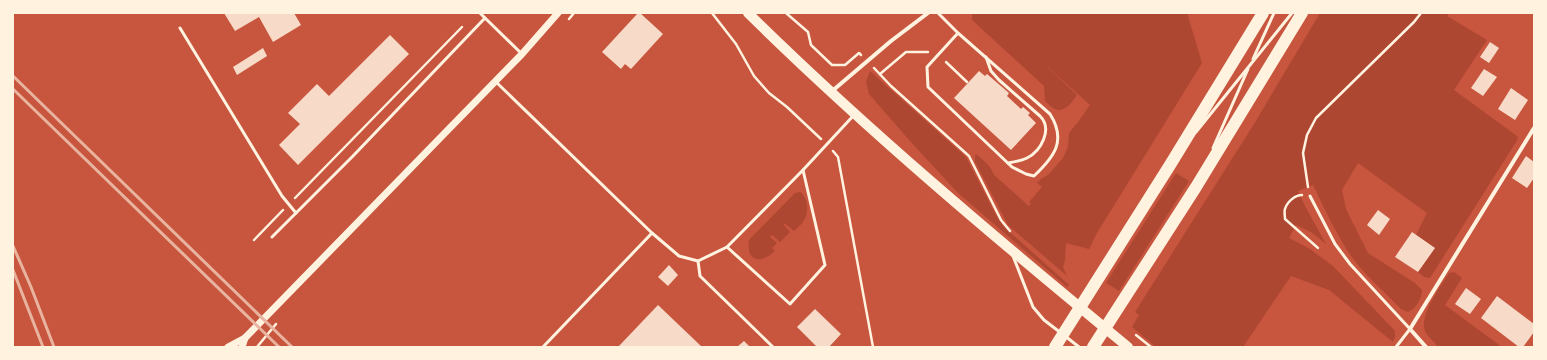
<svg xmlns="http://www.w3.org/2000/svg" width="1547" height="360" font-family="Manrope,sans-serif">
<rect width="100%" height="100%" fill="#c8553d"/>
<g fill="#ae4732">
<path d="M972 13H1189L1188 16 1202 63 1097 233 1089 249 1066 243 1065 260 1063 267 1067 276 1008 225 975 162V156L976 154C984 161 991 166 994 175L1029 206 1031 203 1029 202 1042 187 1037 183 1041 179 1049 174 1063 158 1068 147 1069 133 1078 122 1090 105 1039 59 1077 95C1072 102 1064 115 1053 108 1050 106 1048 103 1045 101L1044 86 972 20Z"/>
<path d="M1320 13H1449L1447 16 1487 40 1454 90 1517 136 1518 139 1430 278 1424 277 1418 272 1435 248 1416 235 1427 213 1358 163 1342 190 1346 209 1368 253 1415 283 1422 290C1422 298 1416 309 1408 312L1401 309C1384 291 1363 274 1349 253 1335 231 1324 208 1313 185L1298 191 1306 208 1326 244 1311 232 1296 225 1289 238 1310 249 1333 266 1395 331V337L1393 342 1329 290 1291 276 1243 347H1156L1132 327 1139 315 1135 312 1254 124Z"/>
<path d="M870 71 966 157 996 215 1003 226 1069 285 1067 287 957 192 909 140 869 94 866 82Z"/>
<path d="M1176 173 1189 181 1119 291 1106 283Z"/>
<path d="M800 192C809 198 809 213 803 222 801 225 797 228 794 231L784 223 783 224 790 232 780 242 772 235 770 237 777 243 772 248 775 251C760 265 746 261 749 240L795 193Z"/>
<path d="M1454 272 1462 278 1445 305 1502 347H1438C1435 342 1429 338 1426 333 1417 317 1441 286 1449 273Z"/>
</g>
<g fill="#f7dbc8">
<path d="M224 13H294L301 25 273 42 259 17 235 31Z"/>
<path d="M638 13H640L663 34 631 69 625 64 621 69 602 52Z"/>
<path d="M390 35 409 54 298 165 279 145 300 124 288 113 317 84 329 96Z"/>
<path d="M1490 42 1499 48 1489 63 1480 57Z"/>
<path d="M263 48 267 56 237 75 233 67Z"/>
<path d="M1484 69 1497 77 1483 96 1471 88Z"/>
<path d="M979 71 985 76 987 74 1009 93 1007 96 1021 109 1023 107 1030 113 1028 115 1036 123 1011 150 954 98Z"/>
<path d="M1511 88 1528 100 1515 120 1498 109Z"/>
<path d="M1526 156 1534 162V178L1527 188 1512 178Z"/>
<path d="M1378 210 1390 219 1379 235 1367 225Z"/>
<path d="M1412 232 1435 248 1418 272 1395 257Z"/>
<path d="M669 265 678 275 668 286 658 277Z"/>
<path d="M1466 288 1481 299 1470 314 1455 304Z"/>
<path d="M1497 296 1534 324V332L1523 347H1519L1481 318Z"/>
<path d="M658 305 702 347H618Z"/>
<path d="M815 309 841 334 829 347H817L797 327Z"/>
<path d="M744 341 750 347H737Z"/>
</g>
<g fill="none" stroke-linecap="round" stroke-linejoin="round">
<g stroke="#fff3e0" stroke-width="2.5">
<path d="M712 13 736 44 754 76 769 93 787 107 821 139"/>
<path d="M786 13 808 32 811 45 832 65H845L859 53 861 55"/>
<path d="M569 19 574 13"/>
<path d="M946 62 967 82"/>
<path d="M874 68 891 86 969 156 1001 220 1010 231"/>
<path d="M880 74 906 52H928"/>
<path d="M833 151 838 157 873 347"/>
<path d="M1308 187 1303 153 1307 135 1316 118 1414 22 1421 13"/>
<path d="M1302 195C1295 195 1287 202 1285 209 1284 211 1285 216 1285 219L1318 248"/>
<path d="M295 198 462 27"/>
<path d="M254 240 283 210"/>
<path d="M1136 335 1151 347"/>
<path d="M257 347 276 324"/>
</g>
<g stroke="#fff3e0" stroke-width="3">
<path d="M480 13 485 18"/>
<path d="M938 13 958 33 1050 114C1067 141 1054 157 1034 176L1026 174 1012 167 928 87 927 67 958 33"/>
<path d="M180 28 282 196 296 213"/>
<path d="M986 57 991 71 999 80 1040 116C1053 129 1041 151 1027 158 1021 161 1014 162 1008 163"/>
<path d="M1253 59 1274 13"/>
<path d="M495 81 652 233 679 256 698 261 727 247 803 170 854 115"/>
<path d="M1196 132 1292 13"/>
<path d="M1213 148 1248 69"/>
<path d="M1310 196 1335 244 1350 264 1410 329 1396 347"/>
<path d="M272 237 353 156 485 18 522 54"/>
<path d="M727 247 790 304 825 265 803 170"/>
<path d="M1013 256 1033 307 1044 320 1061 333"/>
<path d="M698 261 700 276 773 347"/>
<path d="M1065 336 1079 347"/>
<path d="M543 347 652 233"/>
</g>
<g stroke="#fff3e0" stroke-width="4">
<path d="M831 92 891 41 928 13"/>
<path d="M1426 347 1410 329 1534 128"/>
</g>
<g stroke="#fff3e0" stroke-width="7">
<path d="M228 347 245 338 522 54 558 13"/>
<path d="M242 347 245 338"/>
</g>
<path stroke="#fff3e0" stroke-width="10" d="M748 13C868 131 998 240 1128 347"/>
<g stroke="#fff3e0" stroke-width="12">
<path d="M1055 347 1170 165 1263 13"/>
<path d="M1093 347 1196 187 1302 13"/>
</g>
<g stroke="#e9b49f" stroke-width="3">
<path d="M13 76 292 347"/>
<path d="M13 89 279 347"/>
<path d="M13 246 31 287 54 347"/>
<path d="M13 270 43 347"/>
</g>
</g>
<rect width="1547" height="360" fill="none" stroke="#fff3e0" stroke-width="28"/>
</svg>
